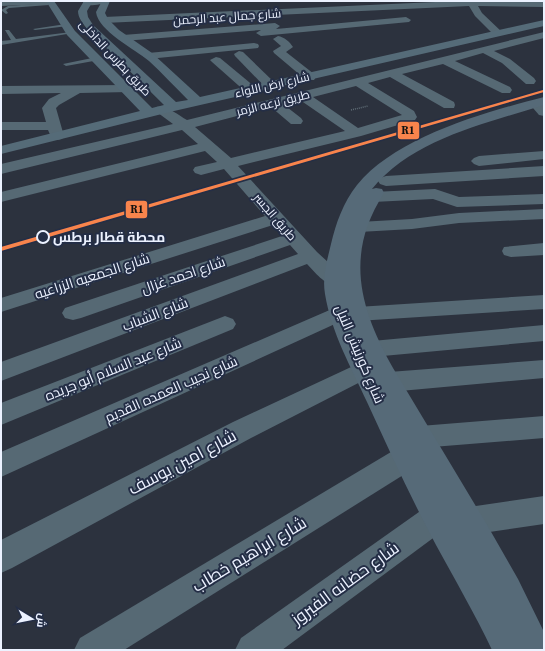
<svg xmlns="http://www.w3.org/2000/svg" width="545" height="651" font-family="'Source Serif 4',Cairo,serif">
<rect width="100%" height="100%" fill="#2c323e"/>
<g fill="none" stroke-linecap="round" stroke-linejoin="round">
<path stroke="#5f6d76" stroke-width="1.5" stroke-dasharray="1 1" stroke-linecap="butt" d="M351 110 368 106"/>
<g fill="#566974" fill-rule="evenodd">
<path d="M47 3 49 5 9 8 6 10 8 13 6 14 1 10 8 6Z"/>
<path d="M66 24 68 26 35 30 33 29Z"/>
<path d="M5 30H9L16 39 71 32 73 33 1 45V41L11 40Z"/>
<path d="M97 57 99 58V60L66 66 63 64Z"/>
</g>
<g fill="#566974" fill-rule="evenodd">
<path d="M1 1H54L50 4 1 6Z"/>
<path d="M84 1H108C103 5 91 6 84 5L83 3Z"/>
<path d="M457 1H544V7L478 6 482 13 503 33 498 36 494 35 475 16 469 6 104 23 99 20 104 17Z"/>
<path d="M406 17 411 20 409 22 261 36 256 33 261 30 123 41 118 38 123 35 275 23 280 26 276 29Z"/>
<path d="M544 32V38L494 51 510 59 534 78 536 81 534 84H526L502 63 483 53 455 61 510 87 512 90 510 93H502L443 64 402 74 454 102 455 105 454 108H444L390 77 368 83 414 111 417 117 415 120 361 136 238 166 317 252 341 274 344 279 341 284C326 288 317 274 307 264L1 381V362L298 254 290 245 81 318 73 320 65 318 62 313 65 308 282 236 273 225 1 312V298L265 216 224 169 201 175 195 173 193 170 195 167 217 162 205 151 1 202V192L198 144 182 130 1 174V164L173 124 154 110 156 107C167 105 178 115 187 120ZM356 86 402 115 358 128 313 97ZM300 100 345 131 231 158 195 127 271 107 291 124H301L303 121 301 118 283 104Z"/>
<path d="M278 36C284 37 290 42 293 47L286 52 314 74 316 77 314 80H306L274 53 273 51 281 46 273 39Z"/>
<path d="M254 43 258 44 259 46 258 48 148 59 143 56 148 53Z"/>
<path d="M239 51 243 52 275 83 277 86 275 89H267L235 56 234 54Z"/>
<path d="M216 57 220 58 255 87 257 90 255 93H247L212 62 210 60Z"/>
<path d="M126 85 130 86 132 89 130 92 80 93 59 105 56 108 64 136 62 139 57 140 52 139 48 130H1V122H46L42 108 49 99 61 93 1 94V86Z"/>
<path d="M540 104 544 105V116L539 115 533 108 535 105Z"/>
<path d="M544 151V159L479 166 474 164 471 161 474 158 479 156Z"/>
<path d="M544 166V176L386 186 380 184 378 181 380 178 386 176Z"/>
<path d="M435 189 459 197 544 194V204L457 207 433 199 373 202 367 201 365 197 367 193 373 192Z"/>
<path d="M544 209V219L459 223 412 229 359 232 353 231 350 227 353 223 359 222 412 219 459 213Z"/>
<path d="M544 243V255L511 257 504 255 502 251 504 247Z"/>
<path d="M544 295V309L357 321 348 318 1 477V452L332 309 340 307 348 310 357 307Z"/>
<path d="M225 316 233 319 236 324 233 329 1 425V403Z"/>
<path d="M544 325V341L372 357 364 355 361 349 364 343 372 341Z"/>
<path d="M544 360V378L389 392 380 389 377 382 380 375 389 372Z"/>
<path d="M364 361 372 364 376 370 372 376 251 438 12 568 1 573V540L233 422Z"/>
<path d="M544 416V438L420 448 411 445 407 437 411 429 420 426Z"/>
<path d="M406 446 416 449 420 458 416 467 124 650H74L80 638 396 449Z"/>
<path d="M544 496V524L469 535 458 531 454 521 458 511 469 507Z"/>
<path d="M437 503 448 507 452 517 448 527 282 650H235L241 638 426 507Z"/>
</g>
<path fill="#556b78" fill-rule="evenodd" d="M46 1H54L75 31 152 108 164 105 87 29C83 23 78 18 78 11L84 1H93L87 11 88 17 93 25 176 102 188 100C175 87 162 73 149 61 135 49 98 31 96 12L102 1H110L105 13 108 19 119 30 152 53 200 97 544 20V26L174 111 1 154V146L140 111 67 35Z"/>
<path fill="#566a78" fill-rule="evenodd" d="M544 97V105C484 124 413 139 372 189L376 188 382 189 384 193C344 255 360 309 393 368L486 523 518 579 544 632V650H492C475 614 455 580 436 545 411 498 389 450 367 402 351 367 331 332 325 294 322 277 327 261 331 244 336 223 343 203 357 185 396 137 485 112 544 97Z"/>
<g stroke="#242e46" stroke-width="3">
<path id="rail-1" d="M543 90H544V92L1 251V247Z"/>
</g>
<use href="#rail-1" fill="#f8844c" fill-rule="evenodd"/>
</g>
<circle fill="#242e46" stroke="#ecf2ff" stroke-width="2" cx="43" cy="237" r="6"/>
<g text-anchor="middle" stroke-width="4" stroke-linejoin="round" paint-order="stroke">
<g font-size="12" fill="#ecf2ff" stroke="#242e46">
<text transform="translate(227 17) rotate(-4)" y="4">شارع جمال عبد الرحمن</text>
<text transform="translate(115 58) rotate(47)" y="4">طريق بطرس الداخلى</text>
<text transform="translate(272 85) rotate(-13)" y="4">شارع ارض اللواء</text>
<text transform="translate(273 103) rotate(-14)" y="4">طريق ترعه الزمر</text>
<text transform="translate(275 217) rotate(49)" y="4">طريق الجسر</text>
</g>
<g font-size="14" font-weight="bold" fill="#ecf2ff" stroke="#242e46" text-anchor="start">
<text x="53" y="242">محطة قطار برطس</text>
</g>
<g font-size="14" fill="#ecf2ff" stroke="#242e46">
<text transform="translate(183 275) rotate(-19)" y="5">شارع احمد غزال</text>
<text transform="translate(92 276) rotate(-18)" y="5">شارع الجمعيه الزراعيه</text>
<text transform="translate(155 314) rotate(-21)" y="5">شارع الشباب</text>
<text transform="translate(360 354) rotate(67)" y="5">شارع كورنيش النيل</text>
<text transform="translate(113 369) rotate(-22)" y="5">شارع عبد السلام أبو جريده</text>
<text transform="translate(171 389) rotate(-24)" y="5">شارع نجيب العمده القديم</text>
</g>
<g font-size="17" fill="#ecf2ff" stroke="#242e46">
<text transform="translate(182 462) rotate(-28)" y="6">شارع امين يوسف</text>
<text transform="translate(249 554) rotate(-31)" y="6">شارع ابراهيم خطاب</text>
<text transform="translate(345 583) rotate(-36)" y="6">شارع حضانه الفيروز</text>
</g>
</g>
<g stroke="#242e46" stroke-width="1.5">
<rect x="397" y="121" width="23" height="19" rx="4" fill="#f8844c"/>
<rect x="125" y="200" width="23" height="19" rx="4" fill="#f8844c"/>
</g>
<g font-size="11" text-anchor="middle" font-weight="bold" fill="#111">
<text x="408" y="134">R1</text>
<text x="137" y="213">R1</text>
</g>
<rect width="545" height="651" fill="none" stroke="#ecf2ff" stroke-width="4"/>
<g transform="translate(32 619) rotate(100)" stroke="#242e46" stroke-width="3" paint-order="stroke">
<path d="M0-3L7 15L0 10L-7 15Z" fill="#ecf2ff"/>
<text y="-6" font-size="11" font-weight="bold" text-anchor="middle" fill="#ecf2ff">ش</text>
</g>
</svg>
